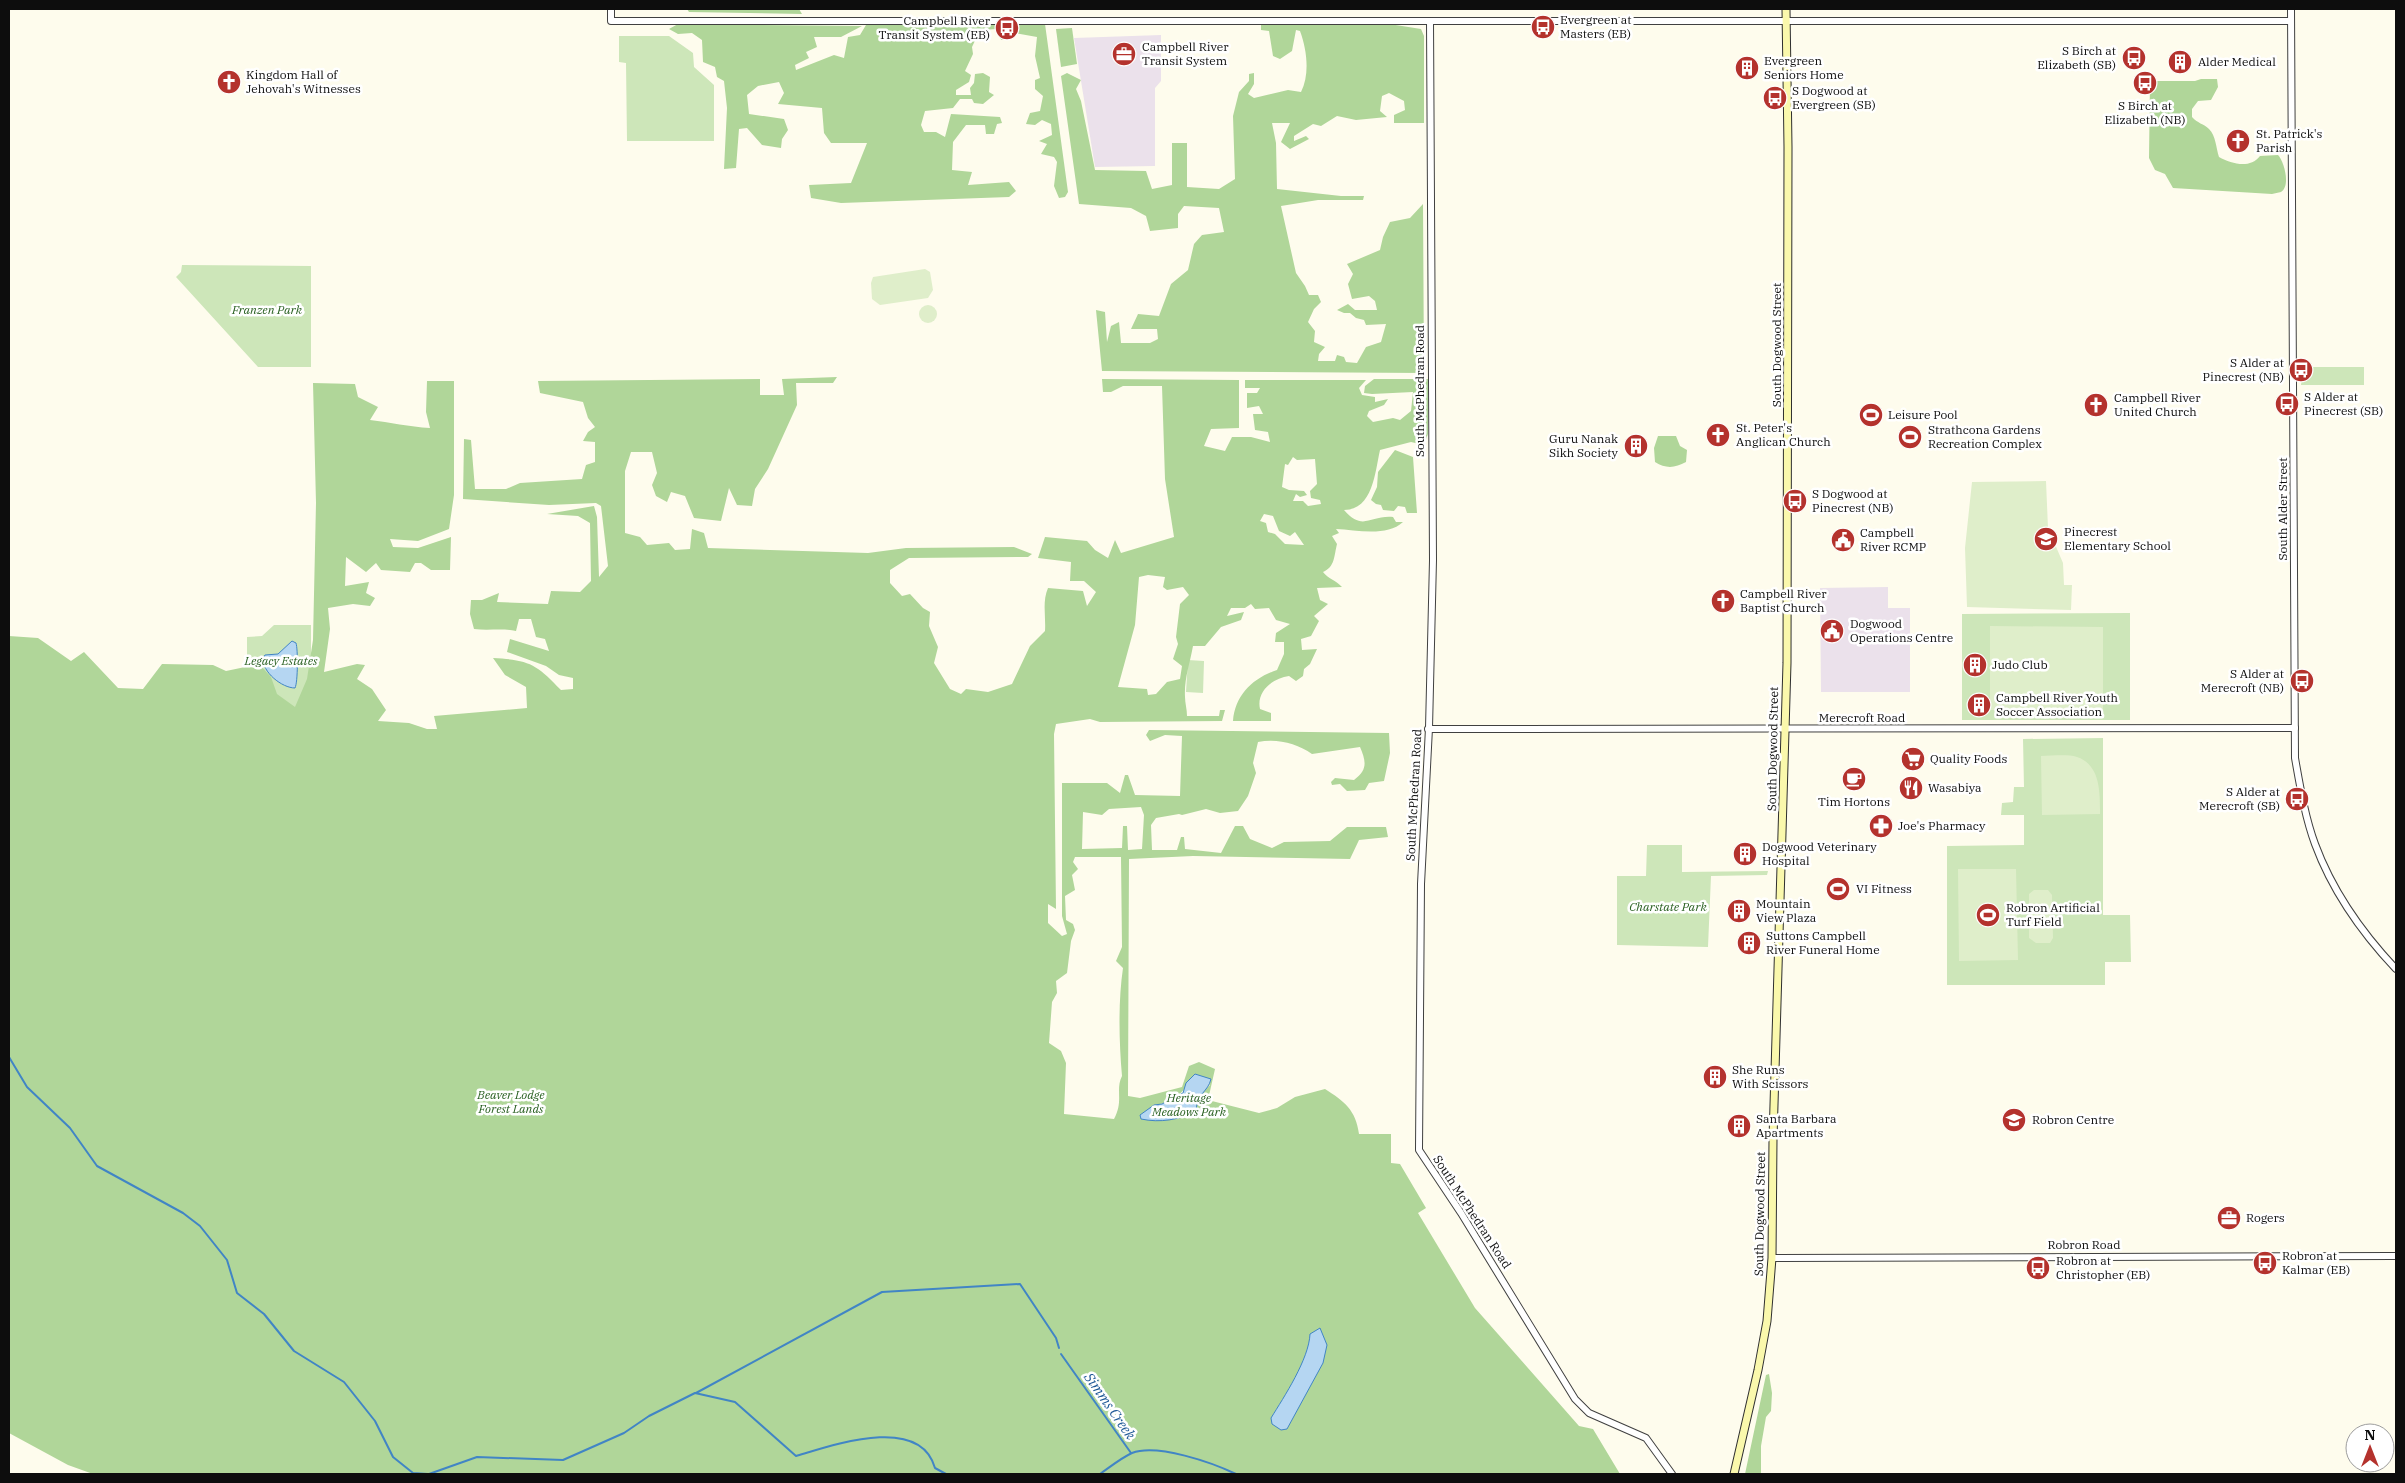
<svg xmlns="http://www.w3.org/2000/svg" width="2405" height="1483" font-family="'IBM Plex Serif',serif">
<rect width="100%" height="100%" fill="#fefced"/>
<g fill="#ebe1eb">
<path d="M1161 35V81L1155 88V166L1095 167 1074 38Z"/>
<path d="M1888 587V608H1910V692H1821L1820 588Z"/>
</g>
<g fill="#cde6b9">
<path d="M619 36H669L693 53 694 67 714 85V141H627L626 63 619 62Z"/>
<path d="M182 265 311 266V367H258L176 277 181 272Z"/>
<path d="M2303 367H2364V385H2301Z"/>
<path d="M2130 613V720H1962V614Z"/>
<path d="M274 625H311V715H302L247 676V637L262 636Z"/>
<path d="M1188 660 1204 661 1203 693 1186 692Z"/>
<path d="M2103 738V915H2130L2131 962H2105V985H1947V846L2024 845V815H2001L2002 803 2013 802 2014 787H2024L2023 739Z"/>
<path d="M1647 845H1682V872L1768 871 1767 875 1711 876 1708 947 1617 945V876H1646Z"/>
</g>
<g fill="#b0d699" fill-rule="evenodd">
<path d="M687 9H799L802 14 689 12Z"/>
<path d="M1383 23 1421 29 1424 36V123H1394V115L1405 110 1404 101 1389 93 1382 96 1380 111 1387 117 1356 120 1337 116 1321 126 1313 124 1294 136V141L1306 136 1309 139 1290 149 1281 142 1290 123H1272L1276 143 1277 189 1341 196H1364L1363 200H1318L1281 206 1296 273 1305 286 1309 295H1318L1321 302 1314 309 1308 322 1315 331 1314 342 1325 347 1319 354 1318 361H1335L1337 355 1344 357 1346 362 1357 363 1366 347 1381 342 1386 324 1366 325 1364 320 1356 318 1350 313H1344L1337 310 1348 304 1355 310H1377L1375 301 1369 296 1352 299 1348 284 1353 274 1347 264 1380 250 1383 237 1390 222 1410 218 1423 204 1424 373 1102 371 1096 310 1105 312 1107 342 1111 326 1119 322 1121 343H1150L1158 339 1157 329H1131L1138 314 1159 316 1171 284 1188 270 1194 244 1202 235 1224 232 1219 208 1184 206 1178 214V228L1150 231 1146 216 1131 208 1079 204 1061 76 1067 73 1081 80 1076 89 1081 101 1095 170 1146 171 1152 189 1172 185V143H1187V187L1219 189 1235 179 1233 116 1239 92 1249 81V74L1254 73V84L1248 94 1254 98 1288 90 1301 92C1310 74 1307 50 1300 31L1296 30 1292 51 1280 59 1273 56 1269 31 1261 30V25Z"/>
<path d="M678 24 862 26 841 37H814L817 47 806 52 809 58 795 65 796 70 834 55 844 58 848 37 860 35 866 25 1045 24 1068 192 1065 197 1059 198 1054 186 1057 162 1054 157 1041 154 1047 144 1039 141 1052 135 1051 124 1042 120 1035 125 1026 124 1030 113 1040 111 1043 96 1035 89V80L1040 78 1035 56 1037 37 1015 33 1010 38 1001 40 998 29 980 30 972 47 973 54 965 71 971 75 969 82 956 90V95H971L970 88 974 83 975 74 983 73 990 77 989 92 994 95 983 104 974 103 972 99H960L953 108 925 111 921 125 924 132H936L945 137 951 114 1000 117 1002 123 997 124 994 134H986L985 125H966L953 142 952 170 972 172 968 185 1009 182 1016 191 1009 197 841 203 811 198 809 185 851 183 867 143H831L824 133 822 108 778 104 784 93 779 82 758 86 747 95 749 114 784 119 788 130 782 139 781 148 762 145 747 128 739 129 736 168 724 169 727 108 724 81 717 77 715 67 703 62 702 40 692 33 678 34 669 29Z"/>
<path d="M1072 28 1077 64 1061 67 1056 29Z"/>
<path d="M2201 79H2217L2218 87 2211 100 2198 101 2192 109V117C2197 123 2204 124 2209 129 2216 136 2216 148 2219 157 2232 164 2250 169 2260 156L2278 155C2284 161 2291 186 2281 192 2278 193 2275 193 2272 194L2173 188 2165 174 2155 170 2149 158 2150 81H2195Z"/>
<path d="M837 377 833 383H796L797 405 768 469 755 489 752 506 737 505 729 488 721 521 694 518 685 496 671 492 667 502 656 496 652 485 657 473 652 452H631L625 471V533L640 537 647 545 669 543 675 550 690 549 692 529 704 533 708 548 868 553 906 548 1014 547 1032 554 1028 557 909 558 890 570V583L902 596 910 594 923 608 930 612 929 626 938 647 934 663 950 689 961 694 966 689 988 692 1012 684 1030 646 1045 631C1046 616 1042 602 1048 588L1083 591 1087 606 1096 592 1084 581H1070L1071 562 1038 558 1045 537 1087 541 1095 550 1108 558 1115 540 1121 553 1174 537 1165 479 1162 386H1123L1111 392H1103L1102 379 1239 380V428L1211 429 1204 446 1225 451 1232 437H1251L1270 442 1268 432 1255 430 1253 414H1263L1259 406 1247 408V393H1257L1260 388H1245V380H1366L1359 388 1362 395 1375 397V402L1388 399 1384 405 1369 411 1367 416 1373 422 1393 418 1400 420 1411 411 1413 392 1372 394 1364 393 1365 386 1374 379H1428V434L1424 445 1411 442 1380 450C1375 472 1373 510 1344 510 1363 532 1370 515 1393 517L1396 522H1403C1387 537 1357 530 1336 529L1339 533 1332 536 1337 544C1334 556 1335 567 1323 572 1328 579 1336 580 1342 587L1317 588 1320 600 1328 604 1314 616 1319 621 1311 636 1301 639 1302 650 1317 649 1310 664 1304 669 1303 676 1296 681 1289 676C1273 678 1256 691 1260 709L1271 713V721H1233C1235 695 1253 678 1277 670L1284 654V642H1275L1276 633 1290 624 1276 620 1269 608 1255 609 1251 604 1245 608H1231L1227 616 1244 612 1241 620 1221 627 1205 646H1193C1190 663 1184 679 1185 697 1185 703 1187 709 1187 716H1219L1220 710H1225L1222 721 1100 722 1090 719 1056 724 1054 734 1056 909 1048 904V923L1062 936 1067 934 1062 916V783H1107L1120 793 1125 775H1128L1135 795 1180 796 1182 736 1165 735 1150 741 1146 735 1149 730 1389 733 1390 753 1384 781 1369 783 1365 790 1347 791 1340 784 1332 785 1331 782 1335 778 1354 780C1368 770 1366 761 1360 747L1312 754C1297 743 1276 738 1258 742L1253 763 1256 773 1248 796 1238 811 1220 813 1206 809 1182 815 1179 814 1156 818 1151 825 1152 850H1177L1181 837H1184L1185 849 1221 853 1235 826H1243L1250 839 1272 848 1284 842 1330 841 1347 827H1386L1388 837 1359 840 1350 859 1193 856 1129 859 1128 1096 1140 1098 1182 1087 1189 1066 1199 1062 1215 1069 1208 1100 1259 1113 1277 1108 1295 1097 1325 1089C1344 1101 1356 1110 1359 1134H1391V1163L1400 1164 1426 1208 1418 1213 1475 1308 1579 1426 1593 1429 1620 1474H93L68 1465 9 1433V636L38 638 71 661 84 652 118 688 143 689 162 664 213 665 226 671 259 664 271 677 277 694 295 707 307 679 313 640 316 503 313 383 355 384 358 397 378 407 370 420C390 422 409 427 430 428L426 412 427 381H454V495L449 529 418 541 390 539 393 547 418 548 451 537 450 570H431L421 563H415L410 572 381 570 376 563 366 572 346 557 345 586 369 582 366 593 375 598 370 606 353 604 328 608 330 629 324 672 357 664 365 665 357 679 372 689 386 710 378 721 409 723 427 729H437L434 716 527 708 526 687 505 675 493 658C530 660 536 664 561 690L573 689V678L559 675 546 666 507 652 510 639 549 651 545 639 536 637 531 619H519L516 631C502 628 488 631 474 629L470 614 471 600H482L499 593 497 602 548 604 551 591 580 592 591 581 590 523 578 516 547 514 594 506 597 517 599 577 608 566 601 506 596 503 549 505 463 499 464 439 471 440 475 489H506L520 483 582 479 586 465 595 462V442L583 441 588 432 595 427 588 418 583 402 540 393 538 381 760 379V395H784L782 379ZM1293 457 1297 460 1315 459 1317 484 1310 491 1311 498 1320 500 1321 504 1308 506 1303 501H1293L1296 494 1300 497 1307 495 1304 491 1289 490 1282 487 1285 464 1288 465ZM1264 514 1273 516 1279 531 1290 536 1295 532 1304 545 1285 544 1275 534 1268 532 1266 523 1260 521ZM1148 575 1165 577 1163 587 1167 590 1183 587 1189 595 1180 604 1176 637 1178 644 1173 659 1182 666 1180 679 1167 682 1156 694 1148 695 1147 689 1118 687 1135 625 1139 577ZM1141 807 1144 815 1142 849 1128 850 1127 826H1123L1122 848 1082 849 1083 812 1102 815 1109 809ZM1075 857H1121L1122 947 1116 961 1123 968C1118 1002 1119 1042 1122 1076 1115 1090 1124 1101 1114 1119L1064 1114 1066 1063 1061 1051 1049 1043 1052 1002 1057 993 1056 981 1067 973 1071 941 1075 930 1073 924 1066 920 1065 896 1075 890 1072 875 1078 869 1073 862ZM1195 1074 1210 1085 1199 1095 1196 1105H1155C1176 1102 1184 1091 1195 1074Z"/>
<path d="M1658 436H1676L1680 446 1687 450 1686 462C1675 468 1666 469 1655 462L1654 448Z"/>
<path d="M1395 450 1413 457 1417 513H1407L1405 507 1398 506 1394 511 1383 510 1381 505 1376 504 1371 500 1377 487 1378 472Z"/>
<path d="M1769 1374 1772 1393 1771 1411 1766 1417 1761 1446V1474H1745L1766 1375Z"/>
</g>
<g fill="#dfeeca">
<path d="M925 269 930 272 933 290 928 298 880 305 872 299 871 283 873 277Z"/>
<circle cx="928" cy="314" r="9"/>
<path d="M2046 481 2048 528 2063 563 2064 585H2072L2071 610 1967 607 1965 548 1972 482Z"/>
<path d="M1990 626 2103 627V710H1990Z"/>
<path d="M2041 756C2052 756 2067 754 2077 757 2101 765 2100 794 2100 814L2042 815Z"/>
<path d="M1958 869H2016L2018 960 1959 961Z"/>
<path d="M2034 890H2048L2052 895 2053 938 2050 943H2036L2029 938V894Z"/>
</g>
<g fill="#b5d6f2" stroke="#4185c5">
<path d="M292 641 296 643C298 649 298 682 295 688 282 688 262 672 263 658L265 655 278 654Z"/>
<path d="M1195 1074 1211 1079C1208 1092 1197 1093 1196 1111 1179 1120 1160 1123 1141 1119L1140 1115 1154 1105 1162 1104 1183 1093 1186 1083Z"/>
<path d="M1320 1328 1327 1345 1323 1363 1287 1429 1281 1430 1272 1424 1271 1418C1284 1397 1309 1359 1310 1334Z"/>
</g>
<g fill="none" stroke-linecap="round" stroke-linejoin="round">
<g stroke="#4185c5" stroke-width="2">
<path d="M9 1057 27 1087 70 1128 97 1166 183 1213 200 1226 227 1260 237 1293 264 1314 294 1351 344 1382 375 1421 393 1457 413 1473 428 1474"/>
<path d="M1061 1354 1131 1453"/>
<path d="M696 1393 882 1292 1020 1284 1056 1338 1059 1348"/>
<path d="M429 1474 477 1457 563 1460 624 1433 649 1416 695 1393 735 1402 796 1456C833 1445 920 1414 935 1468L946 1474"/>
<path d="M1100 1474C1110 1467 1121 1458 1132 1453 1157 1443 1213 1463 1236 1474"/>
</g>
<g stroke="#404040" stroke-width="8">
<g id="tertiary">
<path d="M611 9V21H2291"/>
<path d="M2291 9 2295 758C2300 786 2305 817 2315 844 2332 890 2363 934 2396 969"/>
<path d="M1430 21 1433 560 1429 728 1421 884 1419 1150 1461 1213 1575 1399 1589 1413 1646 1438 1672 1474"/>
<path d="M1428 729 2295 728"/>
<path d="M1772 1258 2396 1256"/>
</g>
</g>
<g stroke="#2f2f2f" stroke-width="9">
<path id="secondary" d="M1734 1474 1758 1370 1767 1321 1772 1258 1773 1139 1787 663 1788 147 1786 9"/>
</g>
<use href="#tertiary" stroke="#fff" stroke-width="6"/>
<use href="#secondary" stroke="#faf8ac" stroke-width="7"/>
</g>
<defs>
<g id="bus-disc" transform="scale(1.25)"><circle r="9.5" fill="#b4322d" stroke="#fff"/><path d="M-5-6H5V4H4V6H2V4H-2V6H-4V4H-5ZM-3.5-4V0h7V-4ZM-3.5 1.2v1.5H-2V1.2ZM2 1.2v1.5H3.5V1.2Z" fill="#fff"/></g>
<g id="office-disc" transform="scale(1.25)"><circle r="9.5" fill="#b4322d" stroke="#fff"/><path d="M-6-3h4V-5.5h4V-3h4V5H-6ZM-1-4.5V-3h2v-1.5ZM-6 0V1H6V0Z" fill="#fff"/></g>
<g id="building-disc" transform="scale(1.25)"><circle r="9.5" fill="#b4322d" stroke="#fff"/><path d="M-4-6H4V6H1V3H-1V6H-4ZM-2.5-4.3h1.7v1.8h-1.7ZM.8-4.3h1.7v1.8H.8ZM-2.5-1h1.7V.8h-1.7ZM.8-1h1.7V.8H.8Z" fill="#fff"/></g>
<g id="church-disc" transform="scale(1.25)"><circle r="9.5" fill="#b4322d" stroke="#fff"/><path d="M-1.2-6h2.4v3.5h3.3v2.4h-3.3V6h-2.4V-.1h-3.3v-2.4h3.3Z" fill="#fff"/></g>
<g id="stadium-disc" transform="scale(1.25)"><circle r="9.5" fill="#b4322d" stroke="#fff"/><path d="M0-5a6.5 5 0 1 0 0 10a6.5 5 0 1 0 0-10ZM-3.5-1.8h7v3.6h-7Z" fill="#fff"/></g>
<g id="school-disc" transform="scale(1.25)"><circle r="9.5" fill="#b4322d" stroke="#fff"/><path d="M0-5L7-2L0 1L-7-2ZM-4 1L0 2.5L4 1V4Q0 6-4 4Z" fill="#fff"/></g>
<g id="civic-disc" transform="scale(1.25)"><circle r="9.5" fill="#b4322d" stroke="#fff"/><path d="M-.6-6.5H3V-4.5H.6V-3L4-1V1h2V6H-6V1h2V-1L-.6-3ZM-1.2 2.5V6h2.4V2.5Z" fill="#fff"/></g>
<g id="supermarket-disc" transform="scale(1.25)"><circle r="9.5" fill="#b4322d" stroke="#fff"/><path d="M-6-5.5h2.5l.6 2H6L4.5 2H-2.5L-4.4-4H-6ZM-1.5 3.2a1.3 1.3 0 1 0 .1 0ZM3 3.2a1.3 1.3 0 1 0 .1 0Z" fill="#fff"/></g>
<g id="cafe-disc" transform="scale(1.25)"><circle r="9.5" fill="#b4322d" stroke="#fff"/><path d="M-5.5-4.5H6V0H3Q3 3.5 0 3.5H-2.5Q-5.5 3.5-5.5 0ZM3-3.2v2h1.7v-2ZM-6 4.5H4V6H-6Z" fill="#fff"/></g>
<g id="restaurant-disc" transform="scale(1.25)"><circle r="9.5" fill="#b4322d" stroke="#fff"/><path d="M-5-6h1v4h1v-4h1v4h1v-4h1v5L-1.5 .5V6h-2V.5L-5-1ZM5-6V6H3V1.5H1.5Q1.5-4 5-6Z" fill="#fff"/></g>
<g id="pharmacy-disc" transform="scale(1.25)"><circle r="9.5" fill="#b4322d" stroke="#fff"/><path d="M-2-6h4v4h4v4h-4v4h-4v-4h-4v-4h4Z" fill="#fff"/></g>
</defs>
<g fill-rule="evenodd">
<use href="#bus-disc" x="1543" y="27"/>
<use href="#bus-disc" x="1007" y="28"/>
<use href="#office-disc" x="1124" y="54"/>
<use href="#bus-disc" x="2134" y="58"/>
<use href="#building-disc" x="2180" y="62"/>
<use href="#building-disc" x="1747" y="68"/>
<use href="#church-disc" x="229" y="82"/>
<use href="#bus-disc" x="2145" y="83"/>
<use href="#bus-disc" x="1775" y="98"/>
<use href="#church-disc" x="2238" y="141"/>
<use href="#bus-disc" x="2301" y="370"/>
<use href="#bus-disc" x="2287" y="404"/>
<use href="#church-disc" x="2096" y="405"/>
<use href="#stadium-disc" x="1871" y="415"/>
<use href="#church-disc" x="1718" y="435"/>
<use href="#stadium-disc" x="1910" y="437"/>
<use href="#building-disc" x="1636" y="446"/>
<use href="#bus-disc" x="1795" y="501"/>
<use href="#school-disc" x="2046" y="539"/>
<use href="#civic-disc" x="1843" y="540"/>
<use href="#church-disc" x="1723" y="601"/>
<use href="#civic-disc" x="1832" y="631"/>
<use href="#building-disc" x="1975" y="665"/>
<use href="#bus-disc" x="2302" y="681"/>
<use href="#building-disc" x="1979" y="705"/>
<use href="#supermarket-disc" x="1913" y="759"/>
<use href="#cafe-disc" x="1854" y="779"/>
<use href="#restaurant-disc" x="1911" y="788"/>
<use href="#bus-disc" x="2297" y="799"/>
<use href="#pharmacy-disc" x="1881" y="826"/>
<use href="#building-disc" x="1745" y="854"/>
<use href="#stadium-disc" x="1838" y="889"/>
<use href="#building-disc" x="1739" y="911"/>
<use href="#stadium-disc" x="1988" y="915"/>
<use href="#building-disc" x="1749" y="943"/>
<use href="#building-disc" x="1715" y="1077"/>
<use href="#school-disc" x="2014" y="1120"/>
<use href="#building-disc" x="1739" y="1126"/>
<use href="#office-disc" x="2229" y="1218"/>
<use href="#bus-disc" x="2265" y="1263"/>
<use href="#bus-disc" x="2038" y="1268"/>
</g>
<g text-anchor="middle" stroke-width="5" stroke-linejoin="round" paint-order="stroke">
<g font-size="12" fill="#0d0d0d" stroke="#fff" text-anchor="start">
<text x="1560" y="24">Evergreen at<tspan x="1560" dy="14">Masters (EB)</tspan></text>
<text x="990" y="25" text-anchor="end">Campbell River<tspan x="990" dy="14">Transit System (EB)</tspan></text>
<text x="1142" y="51">Campbell River<tspan x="1142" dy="14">Transit System</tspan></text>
<text x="2116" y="55" text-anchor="end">S Birch at<tspan x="2116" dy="14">Elizabeth (SB)</tspan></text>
<text x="1764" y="65">Evergreen<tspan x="1764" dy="14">Seniors Home</tspan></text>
<text x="2198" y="66">Alder Medical</text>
<text x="246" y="79">Kingdom Hall of<tspan x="246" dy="14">Jehovah's Witnesses</tspan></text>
<text x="1792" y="95">S Dogwood at<tspan x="1792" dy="14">Evergreen (SB)</tspan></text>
<text x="2145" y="110" text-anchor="middle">S Birch at<tspan x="2145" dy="14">Elizabeth (NB)</tspan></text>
<text x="2256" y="138">St. Patrick's<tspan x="2256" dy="14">Parish</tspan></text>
<text x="2284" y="367" text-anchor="end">S Alder at<tspan x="2284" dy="14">Pinecrest (NB)</tspan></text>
<text x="2304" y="401">S Alder at<tspan x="2304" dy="14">Pinecrest (SB)</tspan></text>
<text x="2114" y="402">Campbell River<tspan x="2114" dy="14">United Church</tspan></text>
<text x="1888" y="419">Leisure Pool</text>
<text x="1736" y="432">St. Peter's<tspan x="1736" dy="14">Anglican Church</tspan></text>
<text x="1928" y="434">Strathcona Gardens<tspan x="1928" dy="14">Recreation Complex</tspan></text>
<text x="1618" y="443" text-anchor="end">Guru Nanak<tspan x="1618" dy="14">Sikh Society</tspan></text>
<text x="1812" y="498">S Dogwood at<tspan x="1812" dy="14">Pinecrest (NB)</tspan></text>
<text x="2064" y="536">Pinecrest<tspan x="2064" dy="14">Elementary School</tspan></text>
<text x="1860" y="537">Campbell<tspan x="1860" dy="14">River RCMP</tspan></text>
<text x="1740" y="598">Campbell River<tspan x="1740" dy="14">Baptist Church</tspan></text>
<text x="1850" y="628">Dogwood<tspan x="1850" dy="14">Operations Centre</tspan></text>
<text x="1992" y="669">Judo Club</text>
<text x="2284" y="678" text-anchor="end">S Alder at<tspan x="2284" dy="14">Merecroft (NB)</tspan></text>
<text x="1996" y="702">Campbell River Youth<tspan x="1996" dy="14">Soccer Association</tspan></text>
<text x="1930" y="763">Quality Foods</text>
<text x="1928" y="792">Wasabiya</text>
<text x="2280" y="796" text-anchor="end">S Alder at<tspan x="2280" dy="14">Merecroft (SB)</tspan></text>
<text x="1854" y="806" text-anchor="middle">Tim Hortons</text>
<text x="1898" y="830">Joe's Pharmacy</text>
<text x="1762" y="851">Dogwood Veterinary<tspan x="1762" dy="14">Hospital</tspan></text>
<text x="1856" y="893">VI Fitness</text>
<text x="1756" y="908">Mountain<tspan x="1756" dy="14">View Plaza</tspan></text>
<text x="2006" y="912">Robron Artificial<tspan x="2006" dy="14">Turf Field</tspan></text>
<text x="1766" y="940">Suttons Campbell<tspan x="1766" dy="14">River Funeral Home</tspan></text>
<text x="1732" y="1074">She Runs<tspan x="1732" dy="14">With Scissors</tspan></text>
<text x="1756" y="1123">Santa Barbara<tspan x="1756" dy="14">Apartments</tspan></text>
<text x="2032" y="1124">Robron Centre</text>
<text x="2246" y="1222">Rogers</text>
<text x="2282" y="1260">Robron at<tspan x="2282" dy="14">Kalmar (EB)</tspan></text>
<text x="2056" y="1265">Robron at<tspan x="2056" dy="14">Christopher (EB)</tspan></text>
</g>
<g font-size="12" font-style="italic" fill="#296021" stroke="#fff">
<text x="267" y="314">Franzen Park</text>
<text x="281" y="665">Legacy Estates</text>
<text x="1668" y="911">Charstate Park</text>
<text x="511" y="1099">Beaver Lodge<tspan x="511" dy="14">Forest Lands</tspan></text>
<text x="1189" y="1102">Heritage<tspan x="1189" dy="14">Meadows Park</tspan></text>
</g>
<g font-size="12" fill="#0d0d0d" stroke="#fff">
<text transform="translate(1777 345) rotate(-90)" y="4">South Dogwood Street</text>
<text transform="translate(1420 391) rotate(-90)" y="4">South McPhedran Road</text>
<text transform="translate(2283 509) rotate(-90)" y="4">South Alder Street</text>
<text x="1862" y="722">Merecroft Road</text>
<text transform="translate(1773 749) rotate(-89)" y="4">South Dogwood Street</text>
<text transform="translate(1414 795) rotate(-87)" y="4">South McPhedran Road</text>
<text transform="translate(1472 1212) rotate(57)" y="4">South McPhedran Road</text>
<text transform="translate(1760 1214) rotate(-89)" y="4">South Dogwood Street</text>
<text x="2084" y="1249">Robron Road</text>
</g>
<g font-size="14" font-style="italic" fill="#1e5896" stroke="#fff">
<text transform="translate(1110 1406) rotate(55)" y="5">Simms Creek</text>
</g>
</g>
<rect width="2405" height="1483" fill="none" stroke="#0d0d0d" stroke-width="20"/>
<g transform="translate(2370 1448)"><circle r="24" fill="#ffffff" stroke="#9e9e9e"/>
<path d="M0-4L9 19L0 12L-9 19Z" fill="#b4322d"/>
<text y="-8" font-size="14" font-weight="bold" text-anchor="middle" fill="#0d0d0d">N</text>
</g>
</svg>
